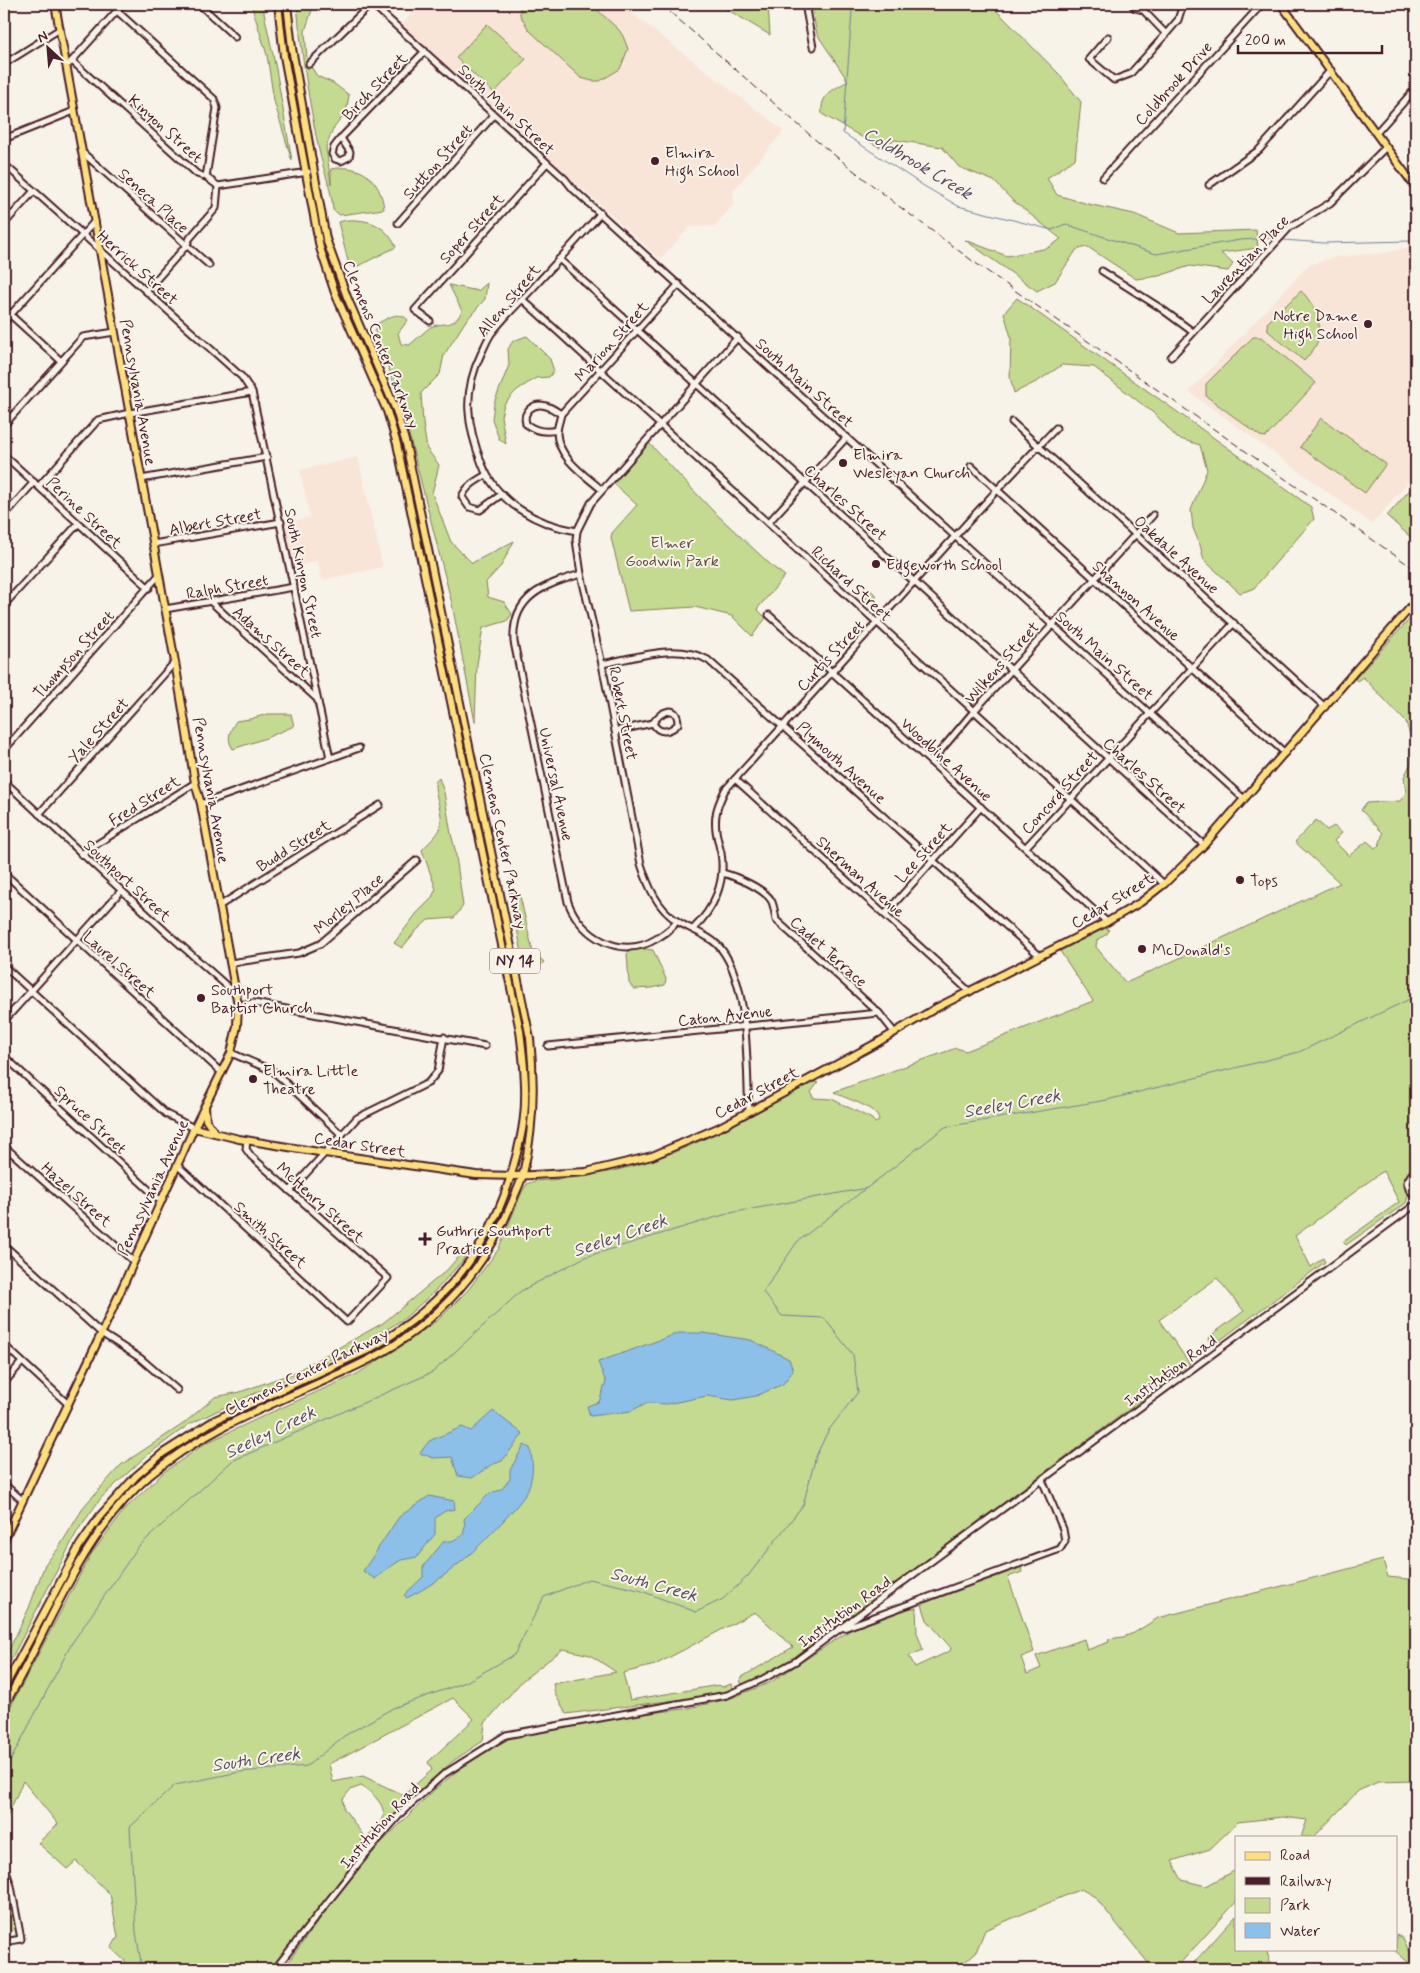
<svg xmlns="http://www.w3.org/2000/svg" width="1420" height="1973" font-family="Mynerve,sans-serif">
<rect width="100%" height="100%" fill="#f7f3e8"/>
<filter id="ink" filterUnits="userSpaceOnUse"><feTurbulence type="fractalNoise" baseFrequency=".02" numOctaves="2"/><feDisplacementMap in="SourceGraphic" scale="10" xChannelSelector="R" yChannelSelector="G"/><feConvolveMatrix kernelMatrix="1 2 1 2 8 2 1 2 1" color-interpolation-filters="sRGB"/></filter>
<g filter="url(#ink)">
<g fill="#f9e5d8">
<path d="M420 4H620L784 131 733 191 734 204 715 226 690 227 660 259 402 25Z"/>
<path d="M1416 245V473L1372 524 1189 392 1308 265 1335 257 1386 253Z"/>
<path d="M358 457 383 567 322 580 318 561 294 566 285 523 310 517 300 470Z"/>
</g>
<g fill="#c3da90" stroke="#867c5e">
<path d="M251 4H264V13L276 69 292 161 274 101 267 55Z"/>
<path d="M297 4H314L305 31 307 60 317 76 333 83 349 95 346 113 333 129 326 147 331 184V169C360 163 381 179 384 209L340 215 333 210C332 189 323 170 319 150 309 102 301 53 297 4Z"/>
<path d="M520 4H591L619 30 623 36 628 49 620 69 600 81H592L581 78 529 30 520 15Z"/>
<path d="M718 4H768L770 35Z"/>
<path d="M811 4H990L1058 73 1081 102 1075 159 1047 178 1057 195 1088 204 1134 214 1179 233 1256 230 1258 248 1221 253 1233 264 1228 271 1190 266 1159 276 1136 279 1088 247 1077 249 1055 282 1037 291 965 240 1007 256 1048 248 1061 239 1011 199 994 181 959 167 942 147 895 140 879 147 822 114C820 94 833 90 848 81L817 34Z"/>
<path d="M487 24 526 59 494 93 456 58Z"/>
<path d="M347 220C369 219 386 225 396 247L356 267 349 265 338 222Z"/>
<path d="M487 283 485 299 465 322 444 355 440 374 421 393 423 423 427 449 439 465 432 493 451 542 472 563 514 541 501 566 486 582 488 597 504 602 512 614 507 621 483 628 477 664 475 722 452 604 400 399 375 332 378 323C389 318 398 310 408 320L398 333 401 344 409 345C414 342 428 328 431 327 445 321 453 329 462 311L449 285 478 291Z"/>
<path d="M1301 291C1315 304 1325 327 1316 345 1313 351 1308 356 1304 361L1268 331 1267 323Z"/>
<path d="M1017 298 1311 507 1314 519 1253 589 1240 593 1204 560 1200 545 1193 528 1191 510 1207 470 1200 445 1177 438 1156 415 1094 367 1062 365 1038 381 1014 393 1010 377 1011 337 1004 313Z"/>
<path d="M527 336 550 359 554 371 549 377 536 378 517 390 504 404 501 416 506 444 499 439 492 419 494 403 509 365 508 349 513 341Z"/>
<path d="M1253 337H1261L1316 383 1266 437 1260 436 1206 396V384Z"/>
<path d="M1321 418 1386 464 1365 493 1300 447Z"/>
<path d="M649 443 711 509 773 567 785 576 757 609 766 618 752 636 732 616 695 607 629 611 611 538 612 533 637 505 612 482Z"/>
<path d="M1413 486 1416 489V542L1387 516Z"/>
<path d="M867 587 877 596 871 603 861 594Z"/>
<path d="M1416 612V1167L1410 1169 1404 1180 1408 1196 1406 1203 1346 1245 1343 1242 1399 1202 1383 1171 1295 1236 1311 1267 1323 1258 1325 1262 1215 1344H1212L1209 1340 1210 1336 1244 1311 1217 1278 1159 1320 1190 1364 799 1655 772 1671 743 1685 740 1681 742 1677 793 1647 755 1612 655 1665 623 1673 630 1700 719 1685 722 1687 731 1684 733 1689 716 1695 566 1714 555 1694 553 1684 616 1672 590 1655 563 1649 523 1680 485 1723 483 1741 453 1761 414 1796 409 1795 407 1792 432 1770 428 1762 474 1719 453 1698 329 1764 333 1782 363 1776 403 1795 405 1801 403 1808 368 1847C364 1833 377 1830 382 1820 389 1807 371 1791 361 1786L350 1790 343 1799 344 1809 363 1835 356 1860 296 1940 271 1969H124L126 1962 111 1948 118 1937 110 1894 76 1861 67 1869 38 1843 58 1824 23 1781 4 1824V1715L12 1704 90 1556 124 1510 164 1472 206 1443 272 1412 357 1374 403 1345 439 1319 468 1290 498 1250 522 1192 527 1184 534 1181C571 1179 608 1174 643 1163 703 1145 759 1110 814 1081L818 1083 811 1092 813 1098 832 1099 872 1119 875 1123 879 1121C877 1106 847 1100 834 1092L956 1048 966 1051 1093 1001 1060 951 1105 928 1109 930 1107 934 1097 940 1096 947 1126 983 1340 883 1295 842 1316 820 1327 830 1334 826 1342 833 1334 841 1349 856 1367 841 1375 848 1379 846 1383 833 1361 810 1366 803 1400 801 1406 793 1404 777 1411 763 1413 745 1406 722 1363 677 1357 681 1355 679Z"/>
<path d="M268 714H291L294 726 266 738 233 749C226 738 230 731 236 721L250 719Z"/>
<path d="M439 778 444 792 451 834 455 849 463 906 454 918 428 920 415 932 402 948 394 943 417 913 431 899 436 889 422 850C427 844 437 836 440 829 445 814 434 797 435 782Z"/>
<path d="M509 891 520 896 533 952 544 962 535 971 526 972Z"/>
<path d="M645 949 653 950 666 979 665 985 652 988 634 989 629 983 627 954 631 950Z"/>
<path d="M465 1249 464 1259 436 1290 405 1318 362 1345 227 1406 188 1425 146 1456 101 1498 78 1530 4 1673V1660L29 1608 45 1564 58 1549 85 1505 121 1465 183 1424 215 1397 240 1392 293 1373 383 1323 447 1270Z"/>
<path d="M1383 1560 1388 1577 1408 1579 1416 1574V1781L1378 1782 1358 1791 1314 1837H1301L1307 1820 1283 1817 1238 1822 1210 1849 1172 1861 1182 1880 1206 1886 1236 1870V1902L1175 1969H1153L1095 1897 1081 1889 985 1930 976 1952 957 1969H283L342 1889 382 1842 435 1789 473 1758 509 1739 559 1724 684 1709 729 1699 771 1682 855 1627 906 1608H916L917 1633 923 1650 909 1656 915 1667 950 1651 951 1648 927 1620 922 1605 928 1601 1021 1567 1022 1572 1008 1577 1034 1652 1021 1657 1027 1674 1041 1668 1036 1656 1084 1639 1087 1650 1109 1642 1108 1639 1123 1637 1134 1633 1158 1618Z"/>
<path d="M4 1875 16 1923 13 1931 4 1936Z"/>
<path d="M1236 1916V1949H1266L1270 1961 1278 1969H1188Z"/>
<path d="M1396 1935 1403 1938 1411 1955 1416 1958V1969L1393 1949H1396Z"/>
</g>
<g fill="#8dc0e9" stroke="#72809d">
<path d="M679 1333H703L751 1340 789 1359 793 1371 783 1384 756 1396 733 1400 707 1396 667 1404 646 1403 631 1411 590 1416 587 1406 599 1402 606 1382 598 1362Z"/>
<path d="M493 1411 523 1434 502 1461 491 1465 472 1478 458 1476 452 1457 433 1458 420 1453 429 1441 462 1427 471 1431Z"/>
<path d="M524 1445 530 1448C533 1462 534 1475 528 1489 524 1499 512 1511 505 1519 474 1552 447 1578 407 1598L404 1595 423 1577V1567L444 1541H452L463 1535 465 1526 464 1519 490 1493 501 1490 510 1479V1470Z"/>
<path d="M429 1496 454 1501 455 1509 445 1511 435 1518V1534L417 1557 401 1560 387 1569 375 1579 363 1571 399 1517Z"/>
</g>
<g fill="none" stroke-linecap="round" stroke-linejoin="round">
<g stroke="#72809d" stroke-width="1">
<path d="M852 11 843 133 924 186 958 206 1052 230 1065 224 1156 254 1240 240 1273 238"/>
<path d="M1283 240 1324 243 1411 241 1416 239"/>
<path d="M4 1773 72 1643 138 1547 232 1461 433 1372 521 1291 585 1257 730 1213 867 1188 945 1127 1107 1100 1299 1052 1416 996"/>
<path d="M142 1969 136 1932 130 1827 175 1785 240 1772 307 1766 344 1736 393 1708 466 1682 514 1655 544 1597 589 1579 639 1590 696 1612 723 1599 748 1576 803 1505 816 1456 828 1431 858 1392 853 1355 824 1318 782 1316 763 1292 797 1242 865 1189"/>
</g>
<g stroke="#4a1f2b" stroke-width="9">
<g id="minor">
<path d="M199 4 235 37"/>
<path d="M372 4 565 179 573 189 1244 799"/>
<path d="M805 4 813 47"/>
<path d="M1132 4 1135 8 1143 10"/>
<path d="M1148 4 1143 10 1166 34 1178 20 1183 4"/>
<path d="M117 11 214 99 217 108 206 177"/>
<path d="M1108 37 1089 59 1114 80 1130 74 1166 34"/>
<path d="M72 61 197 174 206 177 218 186 308 172"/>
<path d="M70 63 123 4"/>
<path d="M4 64 60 29"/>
<path d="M309 64 371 4"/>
<path d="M1377 132 1416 88"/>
<path d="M341 138 350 152 349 157 341 161 335 159 332 154 334 147 341 138 425 51"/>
<path d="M4 139 74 111"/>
<path d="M82 152 209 265"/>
<path d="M4 164 242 377 252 392 330 758"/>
<path d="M1103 178 1262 4"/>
<path d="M1209 185 1259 150 1331 70"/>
<path d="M398 223 494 115"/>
<path d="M4 224 33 192"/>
<path d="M559 259 1204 845"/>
<path d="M1102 271 1159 307 1193 332"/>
<path d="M146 291 186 246 190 238 216 208 218 186"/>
<path d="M522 299 1164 884"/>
<path d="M4 309 61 361"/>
<path d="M430 321 415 310 547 163"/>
<path d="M4 322 95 221"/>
<path d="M738 337 591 503 577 531 576 540 581 574 602 664 641 864C648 886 657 908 677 921 692 931 711 935 722 950 750 988 746 1064 749 1111"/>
<path d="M1171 357 1290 227 1330 203 1386 147"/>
<path d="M1012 422 1325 707"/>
<path d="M4 425 83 337 115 332"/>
<path d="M557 430C545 433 535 431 526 424 522 411 534 402 546 406 551 407 556 411 561 414"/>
<path d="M4 455 149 588"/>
<path d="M971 466 1285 753"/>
<path d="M486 475C476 481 466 486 462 497L469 507 480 510 502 494"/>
<path d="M141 479 267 457"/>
<path d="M39 486 98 420 130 413 252 392"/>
<path d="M602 490C585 475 558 458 557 433 557 427 560 420 561 414L679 284"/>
<path d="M4 516 34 482"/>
<path d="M768 523 847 437"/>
<path d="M577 531C538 525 497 503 482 464 467 426 462 393 481 354 484 348 487 340 491 334 503 318 519 303 532 289 555 264 578 239 601 213"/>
<path d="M153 544 281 522"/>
<path d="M581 574C544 585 511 596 514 642L568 902C581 937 621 960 656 939 664 934 672 929 677 921"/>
<path d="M210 601 317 699"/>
<path d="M4 605 78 524"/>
<path d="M165 609 294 587"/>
<path d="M769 615 1107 922"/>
<path d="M602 664C635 658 676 642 708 660L1040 956"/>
<path d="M615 731 653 723C661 711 678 703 678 724 670 732 659 735 653 723"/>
<path d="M4 750 159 575"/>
<path d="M931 762 974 711 1153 515"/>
<path d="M735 779 970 992"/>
<path d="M4 781 165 931 237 995"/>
<path d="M201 804 359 748"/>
<path d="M39 814 175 662"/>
<path d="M1026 847 1234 623"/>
<path d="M81 854 195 783"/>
<path d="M4 873 222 1073"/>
<path d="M722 873C735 876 763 888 771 900 774 905 775 914 776 920L879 1013"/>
<path d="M219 906 380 805"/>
<path d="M885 914 981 807"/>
<path d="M693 929C714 909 726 882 721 853 718 840 714 829 716 815 717 806 721 798 725 790L997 490 1056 428"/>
<path d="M230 963 299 953 320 944 417 860"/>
<path d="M4 966 166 1114 194 1128"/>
<path d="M238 1005 254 1003 485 1046"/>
<path d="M4 1021 121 891"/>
<path d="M548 1046 879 1013 894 1032"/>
<path d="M231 1053 273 1071 342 1135"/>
<path d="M4 1056 161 1201"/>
<path d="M4 1146 133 1261"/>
<path d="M178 1166 347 1322 388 1278 251 1156 246 1149 247 1140"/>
<path d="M1416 1172 1411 1175 1407 1182 1409 1189 1416 1197"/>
<path d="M290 1191 357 1118 428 1083 438 1071 444 1037"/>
<path d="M4 1245 101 1333 140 1358 177 1390"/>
<path d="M4 1345 68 1404"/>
<path d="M4 1383 22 1362"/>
<path d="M4 1484 22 1500"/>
<path d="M844 1628 1060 1549 1065 1541 1063 1529 1042 1480"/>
<path d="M4 1865 11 1886 21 1939 4 1942"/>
<path d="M275 1969 364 1856 401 1813 444 1774 506 1735 727 1695 763 1679 796 1661 1416 1204"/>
</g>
</g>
<g stroke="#4a1f2b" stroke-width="10">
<g id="major">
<path d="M1281 4 1416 188"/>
<path d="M205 1106 206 1120 215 1133"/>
<path d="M194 1128 239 1139 325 1153 476 1175 515 1176 586 1172 652 1156 720 1127 875 1044 936 1008 1107 922 1141 902 1164 884 1204 845 1416 601"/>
<path d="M4 1540 103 1330 194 1128 231 1053 237 1026 238 1005 201 804 195 783 175 662 55 4"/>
<path d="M4 1688 80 1545 100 1516 136 1476 163 1453 215 1420 368 1350C442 1308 493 1248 514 1164 520 1143 525 1121 525 1100 526 1077 523 1054 520 1031L397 444 387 411 335 293 320 248 284 56 278 4"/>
<path d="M4 1706C50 1629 79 1536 149 1476 213 1421 296 1397 370 1359 436 1325 486 1269 513 1200 516 1191 521 1183 523 1174 534 1129 535 1085 530 1038L406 444 396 410 347 297 326 239 292 48 287 4"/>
</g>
</g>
<use href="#minor" stroke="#f7f3e8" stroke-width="5"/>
<use href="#major" stroke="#fce080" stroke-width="6"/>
<path stroke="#4a1f2b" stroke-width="1" stroke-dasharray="8 4" stroke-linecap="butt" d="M661 4 818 142 896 204 974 262 1416 570"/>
</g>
</g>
<g fill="#4a1f2b" stroke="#f7f3e8" stroke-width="2">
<circle cx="655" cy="161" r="5"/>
<circle cx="1368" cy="324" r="5"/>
<circle cx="843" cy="463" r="5"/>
<circle cx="876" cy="564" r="5"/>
<circle cx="1240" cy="880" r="5"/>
<circle cx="1142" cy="949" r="5"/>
<circle cx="201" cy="998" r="5"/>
<circle cx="253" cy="1079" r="5"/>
<path d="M422.5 1231.5h5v5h5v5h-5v5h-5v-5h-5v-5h5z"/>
</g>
<g text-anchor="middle" stroke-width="4" stroke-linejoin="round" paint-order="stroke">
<rect fill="#f7f3e8" stroke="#7e5f64" stroke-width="1" x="490" y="948.5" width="50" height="25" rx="4"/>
<g font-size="15" font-weight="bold" fill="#4a1f2b">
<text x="515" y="966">NY 14</text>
</g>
<g font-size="16" fill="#4a1f2b" stroke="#f7f3e8">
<text transform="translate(1173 83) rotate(-48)" y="6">Coldbrook Drive</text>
<text transform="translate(374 86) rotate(-46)" y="6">Birch Street</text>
<text transform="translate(507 109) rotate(43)" y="6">South Main Street</text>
<text transform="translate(166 128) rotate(42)" y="6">Kinyon Street</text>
<text transform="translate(437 161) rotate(-48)" y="6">Sutton Street</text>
<text transform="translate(154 200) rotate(42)" y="6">Seneca Place</text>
<text transform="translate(471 228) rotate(-48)" y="6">Soper Street</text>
<text transform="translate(1245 259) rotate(-46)" y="6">Laurentian Place</text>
<text transform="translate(138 267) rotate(42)" y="6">Herrick Street</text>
<text transform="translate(508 300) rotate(-50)" y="6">Allen Street</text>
<text transform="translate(611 341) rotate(-48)" y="6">Marion Street</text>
<text transform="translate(382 344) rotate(68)" y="6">Clemens Center Parkway</text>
<text transform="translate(805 382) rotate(42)" y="6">South Main Street</text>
<text transform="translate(139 392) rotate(80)" y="6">Pennsylvania Avenue</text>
<text transform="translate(846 502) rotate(42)" y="6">Charles Street</text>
<text transform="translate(85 512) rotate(43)" y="6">Perine Street</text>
<text transform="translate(215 521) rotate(-10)" y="6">Albert Street</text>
<text transform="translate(1177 554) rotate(42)" y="6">Oakdale Avenue</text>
<text transform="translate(304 573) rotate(78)" y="6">South Kinyon Street</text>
<text transform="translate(852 583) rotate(43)" y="6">Richard Street</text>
<text transform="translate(227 586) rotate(-10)" y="6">Ralph Street</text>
<text transform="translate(1137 600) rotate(42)" y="6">Shannon Avenue</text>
<text transform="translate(272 641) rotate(42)" y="6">Adams Street</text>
<text transform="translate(73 654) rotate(-48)" y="6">Thompson Street</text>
<text transform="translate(830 655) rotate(-47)" y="6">Curtis Street</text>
<text transform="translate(1105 655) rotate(42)" y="6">South Main Street</text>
<text transform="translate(1001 662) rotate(-48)" y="6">Wilkens Street</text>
<text transform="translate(624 713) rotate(79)" y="6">Robert Street</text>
<text transform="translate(98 730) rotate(-48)" y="6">Yale Street</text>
<text transform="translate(947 759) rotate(42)" y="6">Woodbine Avenue</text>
<text transform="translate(842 762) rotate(42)" y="6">Plymouth Avenue</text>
<text transform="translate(1145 775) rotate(42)" y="6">Charles Street</text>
<text transform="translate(557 784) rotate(78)" y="6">Universal Avenue</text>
<text transform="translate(212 790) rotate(80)" y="6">Pennsylvania Avenue</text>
<text transform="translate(1059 792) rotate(-48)" y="6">Concord Street</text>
<text transform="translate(144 800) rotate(-32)" y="6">Fred Street</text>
<text transform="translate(504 841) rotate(78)" y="6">Clemens Center Parkway</text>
<text transform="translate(293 845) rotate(-32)" y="6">Budd Street</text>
<text transform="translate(923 852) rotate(-48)" y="6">Lee Street</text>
<text transform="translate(861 876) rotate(42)" y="6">Sherman Avenue</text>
<text transform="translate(128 880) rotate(43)" y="6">Southport Street</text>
<text transform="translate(1112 900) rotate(-31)" y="6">Cedar Street</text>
<text transform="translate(348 903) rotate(-40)" y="6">Morley Place</text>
<text transform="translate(829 951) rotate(42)" y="6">Cadet Terrace</text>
<text transform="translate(120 964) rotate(42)" y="6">Laurel Street</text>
<text transform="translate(725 1015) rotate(-6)" y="6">Caton Avenue</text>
<text transform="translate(756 1092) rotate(-28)" y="6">Cedar Street</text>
<text transform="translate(91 1119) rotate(43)" y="6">Spruce Street</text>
<text transform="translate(360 1144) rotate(9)" y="6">Cedar Street</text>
<text transform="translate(152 1187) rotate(-65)" y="6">Pennsylvania Avenue</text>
<text transform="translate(77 1194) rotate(42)" y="6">Hazel Street</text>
<text transform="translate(321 1202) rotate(42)" y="6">McHenry Street</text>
<text transform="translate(271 1234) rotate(42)" y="6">Smith Street</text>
<text transform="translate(1170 1370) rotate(-36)" y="6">Institution Road</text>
<text transform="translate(306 1371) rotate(-26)" y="6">Clemens Center Parkway</text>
<text transform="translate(844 1611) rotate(-36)" y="6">Institution Road</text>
<text transform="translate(379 1825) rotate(-48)" y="6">Institution Road</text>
</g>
<g font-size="16" fill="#4a1f2b" stroke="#f7f3e8" text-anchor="start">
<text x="665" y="158">Elmira<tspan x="665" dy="18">High School</tspan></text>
<text x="1358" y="321" text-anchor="end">Notre Dame<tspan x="1358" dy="18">High School</tspan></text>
<text x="853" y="460">Elmira<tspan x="853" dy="18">Wesleyan Church</tspan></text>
<text x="886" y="570">Edgeworth School</text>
<text x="1250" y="886">Tops</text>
<text x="1152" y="955">McDonald's</text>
<text x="211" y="995">Southport<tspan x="211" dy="18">Baptist Church</tspan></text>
<text x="263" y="1076">Elmira Little<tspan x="263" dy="18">Theatre</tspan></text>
<text x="436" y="1236">Guthrie Southport<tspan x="436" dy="18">Practice</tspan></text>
</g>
<g font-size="16" fill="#684e44" stroke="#f7f3e8">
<text x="672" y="548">Elmer<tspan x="672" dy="18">Goodwin Park</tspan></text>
</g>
<g font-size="18" font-style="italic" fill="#5e4f64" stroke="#f7f3e8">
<text transform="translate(918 163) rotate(31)" y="6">Coldbrook Creek</text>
<text transform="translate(1012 1103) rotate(-10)" y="6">Seeley Creek</text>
<text transform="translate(620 1235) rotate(-19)" y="6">Seeley Creek</text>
<text transform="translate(270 1432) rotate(-26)" y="6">Seeley Creek</text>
<text transform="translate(654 1584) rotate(15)" y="6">South Creek</text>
<text transform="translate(256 1759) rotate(-8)" y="6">South Creek</text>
</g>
</g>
<rect width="1420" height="1973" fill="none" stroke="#f7f3e8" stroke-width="20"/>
<rect x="10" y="10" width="1400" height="1953" fill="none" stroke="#4a1f2b" stroke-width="2" filter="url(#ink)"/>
<rect x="1235" y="1836" width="162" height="115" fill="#f7f3e8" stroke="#b29e9c"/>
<rect x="1245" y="1852" width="25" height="8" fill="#fce080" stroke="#b29e9c"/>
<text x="1280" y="1860" font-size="15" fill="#4a1f2b">Road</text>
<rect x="1245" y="1877" width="25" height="8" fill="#4a1f2b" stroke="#b29e9c"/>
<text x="1280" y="1886" font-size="15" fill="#4a1f2b">Railway</text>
<rect x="1245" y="1898" width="25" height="15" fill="#c3da90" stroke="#b29e9c"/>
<text x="1280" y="1910" font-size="15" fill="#4a1f2b">Park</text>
<rect x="1245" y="1923" width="25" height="15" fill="#8dc0e9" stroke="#b29e9c"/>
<text x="1280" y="1936" font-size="15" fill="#4a1f2b">Water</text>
<g transform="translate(48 48) rotate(334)" stroke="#f7f3e8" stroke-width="4" paint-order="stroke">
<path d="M0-4L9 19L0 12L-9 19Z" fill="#4a1f2b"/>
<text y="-8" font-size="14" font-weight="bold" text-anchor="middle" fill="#4a1f2b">N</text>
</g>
<path d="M1238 45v8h144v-8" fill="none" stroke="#4a1f2b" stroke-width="2.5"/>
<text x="1245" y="45" font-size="15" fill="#4a1f2b" stroke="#f7f3e8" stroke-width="4" paint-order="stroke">200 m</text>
</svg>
